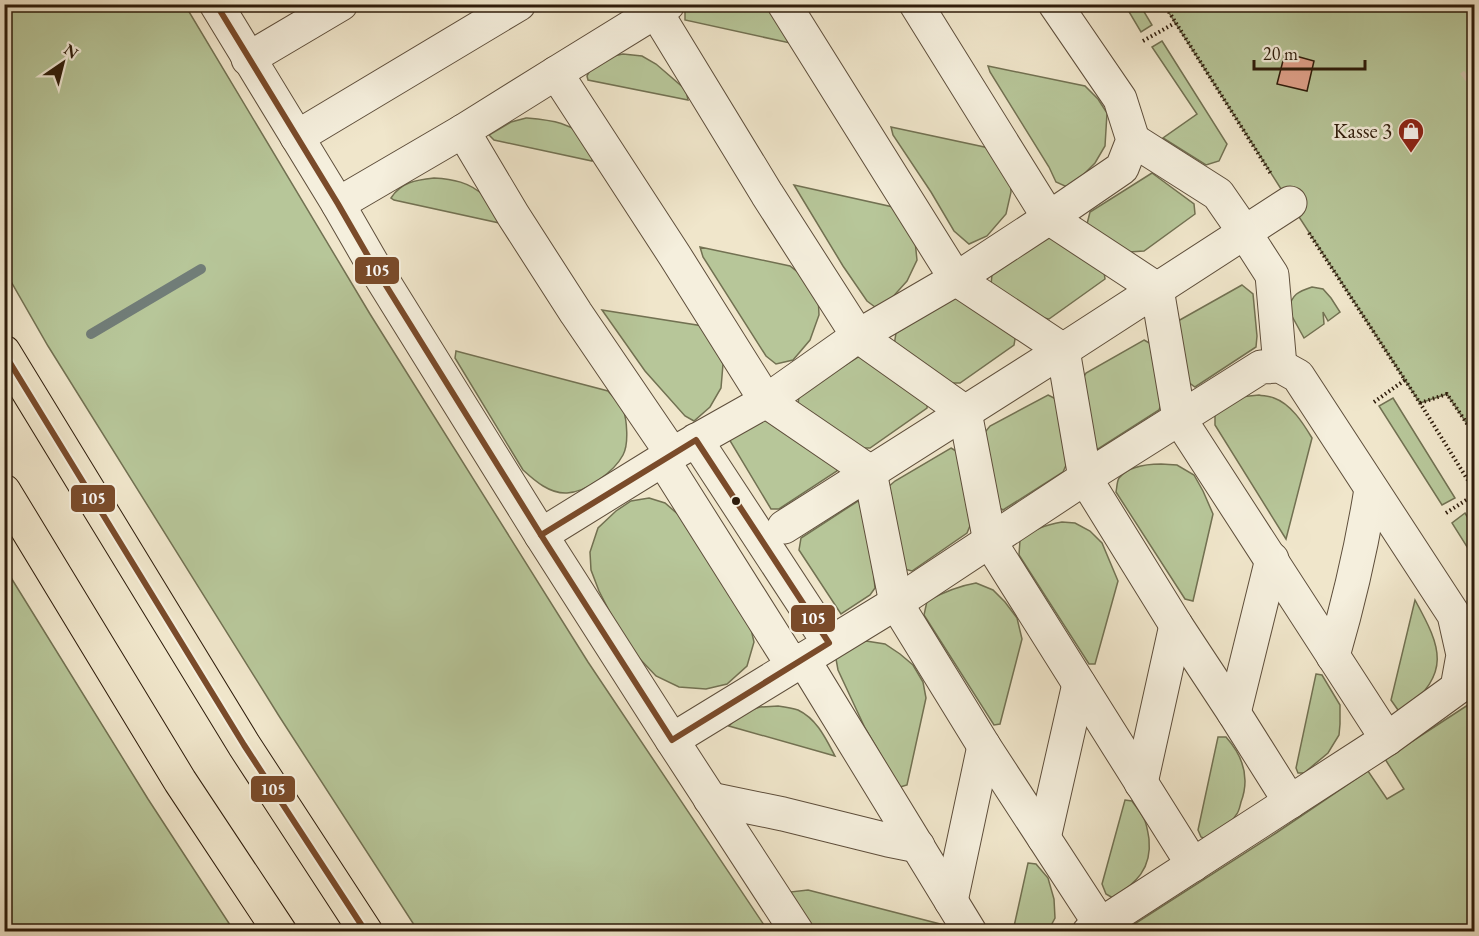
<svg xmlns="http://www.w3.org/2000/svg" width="1479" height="936" font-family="'EB Garamond',serif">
<rect width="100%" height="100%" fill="#f0e6cb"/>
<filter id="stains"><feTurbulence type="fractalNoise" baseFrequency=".00333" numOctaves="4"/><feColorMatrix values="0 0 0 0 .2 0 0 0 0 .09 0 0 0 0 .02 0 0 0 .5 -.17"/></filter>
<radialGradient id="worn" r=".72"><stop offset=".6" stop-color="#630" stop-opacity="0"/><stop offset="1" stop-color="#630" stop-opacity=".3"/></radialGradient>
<g fill="#b7c699" stroke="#727152" stroke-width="1.5">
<path d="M4 5H185L370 314 588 662 768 931H418L279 716 48 346 5 271Z"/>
<path d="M691 5H759L770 11 790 43 685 20V10Z"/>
<path d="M1125 5H1140L1152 25 1141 32Z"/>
<path d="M1164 5H1474V434L1447 394 1420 403 1290 203Z"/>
<path d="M1162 41 1227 144 1219 161 1206 165 1163 138 1197 114 1152 47Z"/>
<path d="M623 54 642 56 656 64 686 90 688 100 588 80 587 76C595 58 605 58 623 54Z"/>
<path d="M988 66 1085 86 1098 99 1107 113 1105 146 1095 163 1079 179 1067 187 1056 182 1049 167 990 72Z"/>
<path d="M526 118C549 120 575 122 588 143 592 150 593 153 592 161L494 140 489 135 511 122Z"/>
<path d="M891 127 989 148 1010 174 1011 192 1006 214 987 236 969 244 954 231 931 192 893 135Z"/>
<path d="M1152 173 1194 204 1195 214 1144 251 1129 252 1087 224 1090 212Z"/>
<path d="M434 178C452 179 470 182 484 196 492 204 497 215 504 224L394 200 391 198C401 182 416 180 434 178Z"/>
<path d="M794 185 893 207 915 241 917 260 907 281 890 300 875 307 867 301 843 266Z"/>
<path d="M1054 234 1103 265 1105 279 1049 319 1039 317 991 285 992 274Z"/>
<path d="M700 247 790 266 809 281 818 294 819 315 810 340 793 360 776 364 766 356 703 257Z"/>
<path d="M1242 285 1253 294 1257 336 1256 347 1195 387 1184 379 1178 321Z"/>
<path d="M1312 287 1323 289 1331 298 1340 312 1328 321 1323 312 1324 324 1304 338 1288 309C1293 294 1297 292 1312 287Z"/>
<path d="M953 298 965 299 1016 333 1014 345 960 383H949L894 346 896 333Z"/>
<path d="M602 310 703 326 723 364 721 388 710 407 694 421 685 416 645 371Z"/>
<path d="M1144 340 1153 345 1163 399 1159 410 1098 449 1088 445 1080 383 1086 373Z"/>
<path d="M456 351 608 391C613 397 620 403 623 409 627 420 629 444 623 455 614 472 586 492 567 493 550 494 535 481 523 470L455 358Z"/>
<path d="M869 356 928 397 927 408 870 448H860L798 406 799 394 858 357Z"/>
<path d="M1048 395 1058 400 1067 463 1063 472 1003 510 993 504 982 436 990 426Z"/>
<path d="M1259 395C1263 396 1270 396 1274 398 1291 404 1303 423 1312 438L1286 539 1215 425V412L1240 397Z"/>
<path d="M1393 398 1455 498 1442 505 1379 406Z"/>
<path d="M761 419H772L835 460 837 471 779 509H771L729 439Z"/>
<path d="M951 448 961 454 972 521 967 533 912 571 900 568 887 488 895 481Z"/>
<path d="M1161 464 1177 465 1194 475 1203 491 1213 514 1193 601 1185 599 1116 492C1117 487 1117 481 1119 478 1129 466 1148 464 1161 464Z"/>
<path d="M649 498 665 503 680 516 751 629 754 642 747 666 727 684 706 689 679 687 656 676 639 658 617 626 599 591 591 570 590 552 598 528 616 511 631 501Z"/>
<path d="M858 501 867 507 875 588 870 595 841 614 799 550 801 538Z"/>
<path d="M1465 513 1474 528V558L1452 523Z"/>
<path d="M1062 522 1075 523 1090 531 1102 543 1118 581 1095 664H1089L1019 555 1020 540C1033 529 1046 525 1062 522Z"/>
<path d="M5 568 148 799 234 931H5Z"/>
<path d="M976 583 993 590 1005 602 1017 618 1022 639 1000 724 994 725 924 615 927 601C944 592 958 586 976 583Z"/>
<path d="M1415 600C1442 649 1451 672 1404 711L1398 710 1391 700Z"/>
<path d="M866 641 885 644 900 654 913 665 923 682 926 698 907 785 900 787 865 728 838 670 836 659 847 648Z"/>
<path d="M1316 674 1322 675 1340 705V724L1339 735 1328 753 1304 773H1298L1296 768Z"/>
<path d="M1474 701V931L1122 932 1276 833 1368 771 1387 799 1404 789 1385 759Z"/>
<path d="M778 706C785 707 792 708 798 710 817 719 826 739 835 756L729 726 741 713 760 707Z"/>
<path d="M1218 737H1226C1243 756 1250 778 1241 802 1240 806 1239 812 1236 815 1230 826 1217 833 1208 840L1201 837 1198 830Z"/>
<path d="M1125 800 1132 801C1136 807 1142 814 1145 821 1147 826 1148 833 1149 839 1152 869 1136 883 1113 898L1106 894 1102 884Z"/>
<path d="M1028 863 1036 864 1048 878 1054 899 1055 918 1048 931H1013Z"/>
<path d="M808 890 944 925 949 931H815L790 892Z"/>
</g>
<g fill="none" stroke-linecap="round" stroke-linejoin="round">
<path stroke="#717d78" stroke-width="10" d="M91 334 201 269"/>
</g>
<path fill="#e3a48e" stroke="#2e1c0b" stroke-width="1.5" d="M1285 53 1314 61 1307 91 1277 84Z"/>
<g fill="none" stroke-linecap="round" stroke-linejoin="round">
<path stroke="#c9bea5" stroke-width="33" stroke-dasharray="33 16" stroke-linecap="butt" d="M1470 87 1474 84"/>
<g stroke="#5e4e3b" stroke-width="35">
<g id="minor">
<path d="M216 4 338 204 372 263 541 535 672 740 797 932"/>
<path d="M784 4 956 279 1063 350 1085 478 1176 625 1234 713 1290 802"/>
<path d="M916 4 1049 218 1157 289 1179 418 1387 739"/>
<path d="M656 12 767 194 858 336 965 412 990 542 1193 865"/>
<path d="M248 59 341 4"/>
<path d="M556 73 675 256 766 401 870 472 896 603 984 746 1100 924"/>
<path d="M463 131 513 215 576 313 672 454"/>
<path d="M297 137 519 4"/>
<path d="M1133 140 1218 194 1245 233 1272 275 1280 366"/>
<path d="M338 204 463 131 556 73 668 4"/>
<path d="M696 440 829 643"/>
<path d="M663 460 793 666"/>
<path d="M784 527 1063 350 1290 203"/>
<path d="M541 535 672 454 766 401 858 336 956 279 1049 218 1122 168 1133 140 1120 99 1055 4"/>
<path d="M1333 656C1349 601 1362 545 1371 489"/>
<path d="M803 659 970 932"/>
<path d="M1234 713 1272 559"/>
<path d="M672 740 896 603 1085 478 1261 367 1280 366 1298 376 1454 615 1463 655 1457 688 1387 739 1089 932"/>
<path d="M1141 783 1176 625"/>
<path d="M710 799 783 814 888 840 918 846"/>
<path d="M1044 838 1079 684"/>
<path d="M951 901 984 746"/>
</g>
</g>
<g stroke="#2e1c0b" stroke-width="35">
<g id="highway">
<path d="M4 352 244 745 366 932"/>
<path d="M4 491 180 781 280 932"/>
</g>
</g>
<g stroke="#2e1c0b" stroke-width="4" stroke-dasharray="1.5 3" stroke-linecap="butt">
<path d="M1164 4 1271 174"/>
<path d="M1143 41 1175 23"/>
<path d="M1309 233 1420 403 1474 490"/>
<path d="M1374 402 1405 380"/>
<path d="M1420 403 1447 394 1474 434"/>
<path d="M1446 513 1474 495"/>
</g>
<use href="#minor" stroke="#f5efdd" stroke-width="33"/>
<use href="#highway" stroke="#f0e6cb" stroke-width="33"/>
<g stroke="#f5efdd" stroke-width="10">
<g id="bus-1">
<path d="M216 4 338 204 372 263 541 535"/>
<path d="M4 353 244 745 366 932"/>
<path d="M696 440 829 643 672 740 541 535Z"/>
</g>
</g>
<use href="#bus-1" stroke="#7a4b2a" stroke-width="6"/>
</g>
<defs>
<g id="shop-pin" transform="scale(1.35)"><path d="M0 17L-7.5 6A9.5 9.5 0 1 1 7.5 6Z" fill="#8f2418" stroke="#f5efdd"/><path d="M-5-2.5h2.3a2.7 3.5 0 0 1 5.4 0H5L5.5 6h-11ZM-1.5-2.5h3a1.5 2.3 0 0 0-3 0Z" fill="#fff"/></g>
</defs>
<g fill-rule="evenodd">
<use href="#shop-pin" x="1411" y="131"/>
</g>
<circle fill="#2e1c0b" stroke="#f5efdd" stroke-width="2" cx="736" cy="501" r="5"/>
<g text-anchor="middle" stroke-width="5" stroke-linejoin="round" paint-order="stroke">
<g font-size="21" fill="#2e1c0b" stroke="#f5efdd" text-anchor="end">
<text x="1392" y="138">Kasse 3</text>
</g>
</g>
<g stroke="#f5efdd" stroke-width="2">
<rect x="354" y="256" width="46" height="29" rx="6" fill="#7a4b2a"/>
<rect x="70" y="484" width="46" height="29" rx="6" fill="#7a4b2a"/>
<rect x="790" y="604" width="46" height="29" rx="6" fill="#7a4b2a"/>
<rect x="250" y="775" width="46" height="28" rx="6" fill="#7a4b2a"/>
</g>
<g font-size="16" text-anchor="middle" font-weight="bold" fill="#fff">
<text x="377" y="276">105</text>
<text x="93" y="504">105</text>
<text x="813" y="624">105</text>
<text x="273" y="795">105</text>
</g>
<rect width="1479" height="936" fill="none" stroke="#f0e6cb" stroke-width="24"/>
<rect x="6" y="6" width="1467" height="924" fill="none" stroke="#2e1c0b" stroke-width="3"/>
<rect x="12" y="12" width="1455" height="912" fill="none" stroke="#2e1c0b" stroke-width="1.5"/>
<g transform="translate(63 63) rotate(35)" stroke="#f5efdd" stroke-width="4.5" paint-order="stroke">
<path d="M0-4.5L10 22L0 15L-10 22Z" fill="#2e1c0b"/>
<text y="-9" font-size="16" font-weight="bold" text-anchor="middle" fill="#2e1c0b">N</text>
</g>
<path d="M1254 60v9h111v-9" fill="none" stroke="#2e1c0b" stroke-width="3"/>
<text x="1263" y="60" font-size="18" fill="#2e1c0b" stroke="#f5efdd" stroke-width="4.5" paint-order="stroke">20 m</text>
<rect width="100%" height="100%" filter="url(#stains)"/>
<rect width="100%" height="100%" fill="url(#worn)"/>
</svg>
